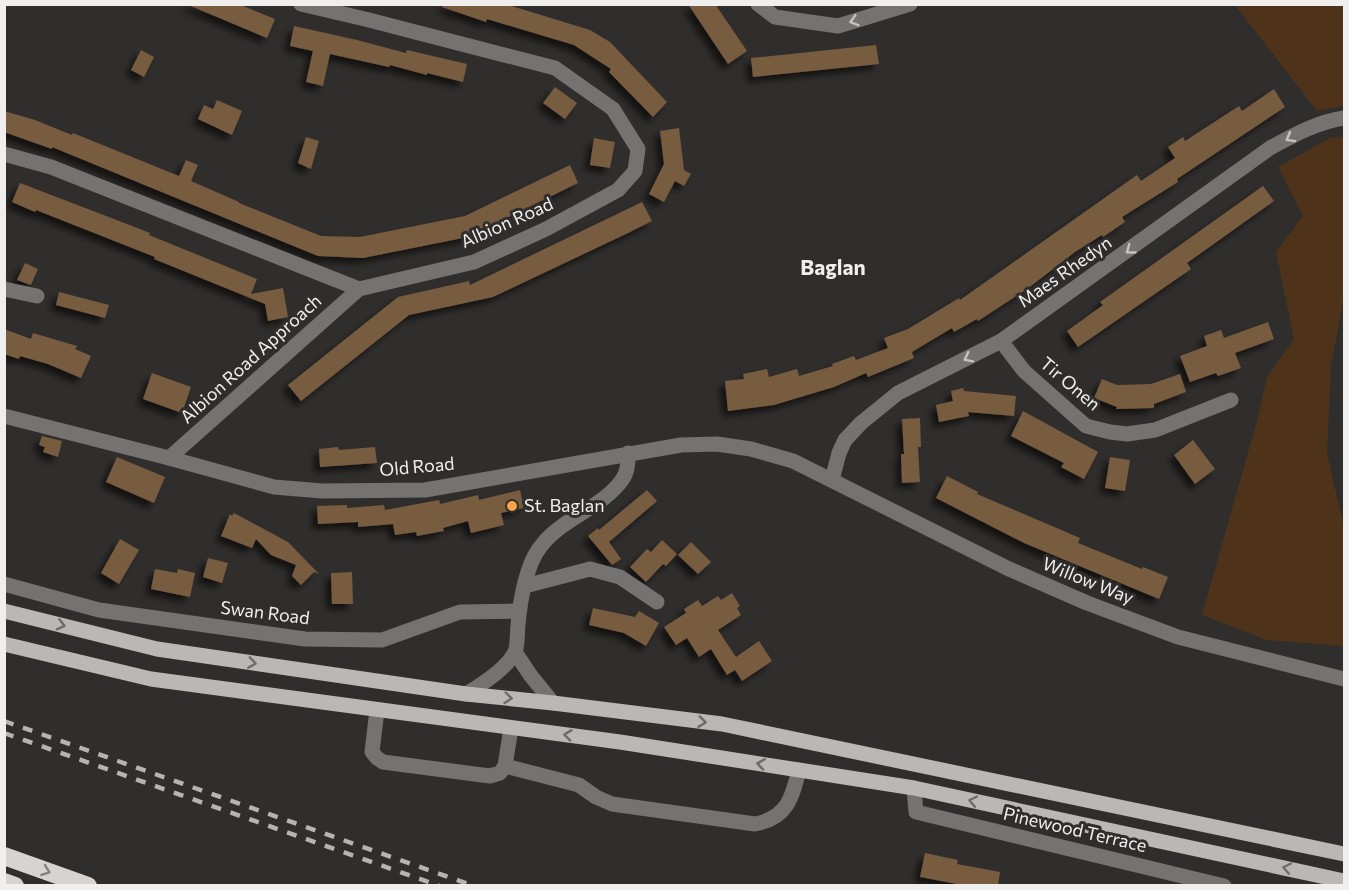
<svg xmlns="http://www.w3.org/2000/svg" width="1349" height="890" font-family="Commissioner,sans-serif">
<defs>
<filter id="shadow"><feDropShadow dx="-5.5" dy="5.5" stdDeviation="3" flood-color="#0009"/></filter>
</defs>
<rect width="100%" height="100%" fill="#302e2c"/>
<g fill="#4e331a">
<path d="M1235 5H1344V106L1317 111Z"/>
<path d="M1344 136V297L1331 365 1327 454 1344 527V646L1267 640 1202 615 1258 417 1267 377 1294 339 1276 252 1303 216 1278 167 1330 138Z"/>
</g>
<g fill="#785b40" filter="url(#shadow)">
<path d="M186 4H238L275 19 267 38Z"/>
<path d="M443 4H505L590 30 610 42 667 102 653 117 609 72 611 69 574 45 487 19 486 22 442 7Z"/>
<path d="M688 4H715L747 51 728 64Z"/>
<path d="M294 26 357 40 406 53 407 50 467 64 463 82 427 73V75L390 65 389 67 330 54 323 86 306 82 313 51 290 46Z"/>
<path d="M876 45 879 64 753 77 751 58Z"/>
<path d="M141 50 154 57 144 77 131 70Z"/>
<path d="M555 87 577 103 565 119 543 103Z"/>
<path d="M1274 89 1285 107 1177 179 1178 182 1122 217 1125 222 1103 237 1102 235 1075 252 1027 289 978 321 977 319 954 332 952 328 912 352 914 358 868 377 866 373 834 387 774 405 728 411 725 381 744 379 743 374 767 369 769 377 797 369 799 376 833 366 832 364 854 356 856 360 888 348 884 338 908 329 959 298 960 300 1137 175 1141 181 1175 158 1168 147 1183 137 1185 141 1239 106 1242 111Z"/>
<path d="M217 100 242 111 232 135 198 119 204 105 213 109Z"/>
<path d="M4 111 35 120 72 135 73 133 179 176 186 160 198 165 191 181 239 202V203L321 236 360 237 465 216 570 165 578 183 468 237 363 258 318 256 52 147V149L4 132Z"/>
<path d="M679 128 684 170 691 174 684 186 675 181 664 202 649 194 664 164 660 131Z"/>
<path d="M306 137 319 141 311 169 298 163Z"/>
<path d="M594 138 615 142 610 168 590 165Z"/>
<path d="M20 183 127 224 150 233 149 235 257 279 251 294 283 288 288 317 268 321 265 304 154 259 155 257 36 210 35 212 12 202Z"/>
<path d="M1263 186 1274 201 1187 263 1191 269 1078 347 1067 331 1103 305 1100 302Z"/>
<path d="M642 202 652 221 628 233 493 297 409 315 301 401 288 385 398 297 469 281 470 285Z"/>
<path d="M25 263 38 269 31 285 17 280Z"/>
<path d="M59 292 109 305 105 318 56 305Z"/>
<path d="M1268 322 1274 339 1235 353 1241 368 1218 376 1216 373 1190 382 1180 356 1207 346 1204 336 1221 330 1224 338Z"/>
<path d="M4 329 31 339 33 333 77 346 75 349 91 356 81 378 48 364 20 356 19 359 4 354Z"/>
<path d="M152 373 191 387 182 413 143 399Z"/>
<path d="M1180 374 1186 392 1154 404V408L1116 409 1117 407 1094 398 1102 379 1117 385 1151 384Z"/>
<path d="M963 388 964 391 1016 396 1014 416 968 412 969 416 939 422 936 405 953 401 951 391Z"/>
<path d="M1023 411 1098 452 1084 479 1061 467 1064 463 1011 436Z"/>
<path d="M920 418 921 447H918L920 482 902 483 901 454H904L902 419Z"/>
<path d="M42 436 62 441 58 457 43 452 45 447 39 445Z"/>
<path d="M1193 440 1215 469 1195 484 1174 455Z"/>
<path d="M338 447 339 450 375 447 377 463 320 467 319 449Z"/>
<path d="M117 457 165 477 154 503 106 482Z"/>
<path d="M1110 457 1130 460 1125 491 1105 488Z"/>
<path d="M947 476 978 492 977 494 1080 538 1078 543 1142 569 1143 567 1168 577 1159 599 1024 543 936 498Z"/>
<path d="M520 490 524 508 501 513 504 525 471 533 468 521 443 528 444 531 417 536 416 532 395 535 393 524 358 527V522L318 524 317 506 347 505V508L384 505 385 510 439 500 440 504 478 495 479 500Z"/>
<path d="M647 490 657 501 609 542 621 559 612 565 588 536 598 528 599 530Z"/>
<path d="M234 513 288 542 319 574 314 572 301 585 292 576 296 565 271 555 256 539 252 548 221 536 230 514 232 516Z"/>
<path d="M120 539 139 550 119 584 101 573Z"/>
<path d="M662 540 677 554 666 566 663 564 646 582 630 567 647 549 651 552Z"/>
<path d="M691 542 711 562 698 574 678 555Z"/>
<path d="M208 558 228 563 222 583 203 577Z"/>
<path d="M155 569 177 573 178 569 195 573 190 597 151 589Z"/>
<path d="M352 572 353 604H332L331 573Z"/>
<path d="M732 593 740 606 737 608 741 615 718 630 736 657 759 641 772 661 742 681 735 670 727 675 711 649 699 657 687 638 676 645 664 627 686 613 684 609 698 600 702 606 718 596 721 600Z"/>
<path d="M593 608 635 617 639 611 659 623 646 646 624 633 589 625Z"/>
<path d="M925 853 958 860 957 864 1000 872 998 885H962L920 877Z"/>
</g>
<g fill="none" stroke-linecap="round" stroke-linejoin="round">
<g stroke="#747372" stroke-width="15">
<path d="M758 4 775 17 838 26 910 4"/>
<path d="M4 154 51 167 359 289 474 262 546 229 618 190 635 171 638 149 613 109 555 68 369 20 301 4"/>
<path d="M4 289 37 296"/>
<path d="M1001 341 1024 371 1069 411 1086 426 1110 432 1127 434 1155 430 1231 400"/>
<path d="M4 416 169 458 274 487 322 491 425 490 681 445 717 444 751 449 793 461 1009 569 1087 603 1178 637 1344 679"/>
<path d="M169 458 359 289"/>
<path d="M832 480 839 453 845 440 861 423 898 393 1001 341 1270 148C1294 135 1317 122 1344 118"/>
<path d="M4 584 99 610 305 639 382 640 460 612 519 611"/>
<path d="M525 586 590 569 620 577 657 602"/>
<path d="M515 652 531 676 553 703"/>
<path d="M466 694C481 685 507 668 515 652 518 645 517 633 518 625 520 602 526 564 541 546 562 518 602 508 622 480 628 472 628 462 628 453"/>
<path d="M377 710 372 752 377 758 383 762 490 776 500 773 505 766 511 728"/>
<path d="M505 766 579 785 596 797 612 804 755 824C787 818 792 798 799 770"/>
<path d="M914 788 916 812 1224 886"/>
</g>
<g stroke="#bab8b5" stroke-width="15">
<path d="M4 611 157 649 466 694 553 703 722 724 1344 854"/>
<path d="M4 644 151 679 620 742 914 788 1344 881"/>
</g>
<g stroke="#d6d3d0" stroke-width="18">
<path d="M4 856 88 886"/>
<path d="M4 882 15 886"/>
</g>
<g stroke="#b5b4b2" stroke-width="4.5" stroke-dasharray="10 10" stroke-linecap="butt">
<path d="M4 721 474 886"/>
<path d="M4 733 440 886"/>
</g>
</g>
<defs><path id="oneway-chevron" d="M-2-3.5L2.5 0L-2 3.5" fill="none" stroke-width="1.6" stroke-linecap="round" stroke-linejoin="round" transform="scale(1.5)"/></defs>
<g stroke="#c5c4c3">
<use href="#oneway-chevron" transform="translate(854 21) rotate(164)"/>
<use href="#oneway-chevron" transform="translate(1290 138) rotate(151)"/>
<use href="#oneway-chevron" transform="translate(1130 250) rotate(144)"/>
<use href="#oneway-chevron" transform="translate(968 358) rotate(153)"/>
</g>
<g stroke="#6e6c6a">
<use href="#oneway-chevron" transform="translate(61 625) rotate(14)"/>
<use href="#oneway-chevron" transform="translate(252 663) rotate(8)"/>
<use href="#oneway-chevron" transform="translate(508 698) rotate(6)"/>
<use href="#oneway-chevron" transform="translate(702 722) rotate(7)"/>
<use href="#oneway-chevron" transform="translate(568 735) rotate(-173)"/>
<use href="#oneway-chevron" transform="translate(761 764) rotate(-171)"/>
<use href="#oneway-chevron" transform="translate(973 801) rotate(-168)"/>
<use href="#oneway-chevron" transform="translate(1287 868) rotate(-168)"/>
</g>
<use stroke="#83807e" href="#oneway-chevron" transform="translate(46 871) rotate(20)"/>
<circle fill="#f7a149" stroke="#302e2c" stroke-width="2" cx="512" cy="506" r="6"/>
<g text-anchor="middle" stroke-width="6" stroke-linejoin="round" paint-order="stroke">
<g font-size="18" fill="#f0efee" stroke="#302e2c">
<text transform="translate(507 223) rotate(-24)" y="6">Albion Road</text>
<text transform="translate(1065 272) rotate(-35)" y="6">Maes Rhedyn</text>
<text transform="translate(251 359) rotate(-42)" y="6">Albion Road Approach</text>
<text transform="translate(1070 384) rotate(40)" y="6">Tir Onen</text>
<text transform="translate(417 467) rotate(-5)" y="6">Old Road</text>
<text transform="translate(1088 581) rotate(22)" y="6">Willow Way</text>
<text transform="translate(265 613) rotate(7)" y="6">Swan Road</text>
<text transform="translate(1075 830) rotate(13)" y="6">Pinewood Terrace</text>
</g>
<g font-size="18" fill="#f0efee" stroke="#302e2c" text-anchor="start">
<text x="524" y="512">St. Baglan</text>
</g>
<g font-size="21" font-weight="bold" fill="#f0efee" stroke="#302e2c">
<text x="833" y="275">Baglan</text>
</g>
</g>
<rect width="1349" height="890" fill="none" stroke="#f0efee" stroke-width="12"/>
</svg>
